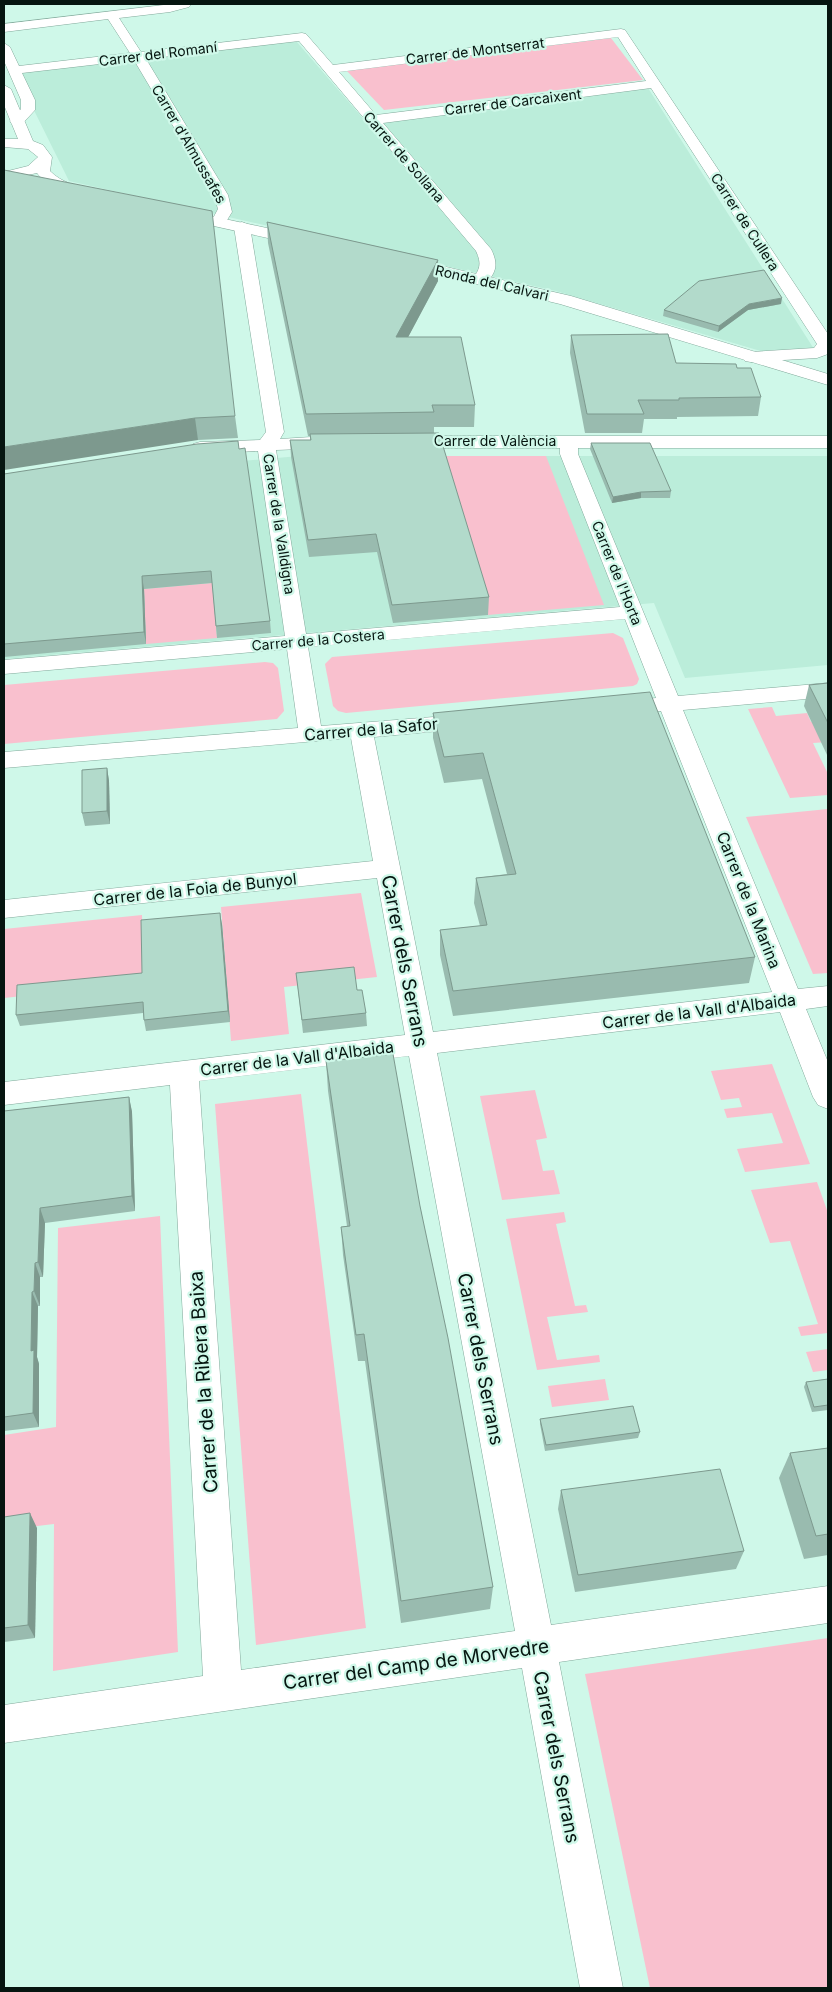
<svg xmlns="http://www.w3.org/2000/svg" width="832" height="1992" font-family="Inter,sans-serif">
<rect width="100%" height="100%" fill="#cff8e9"/>
<g fill="#bbedda">
<path d="M296 41 367 123 648 88 814 349 764 352 556 291 69 181 15 72Z"/>
<path d="M299 456H828V665L685 678 654 603 4 659V493L195 465Z"/>
</g>
<g fill="#f9c0ce">
<path d="M611 38 643 80 384 110 346 70Z"/>
<path d="M441 456H546L604 605 488 615Z"/>
<path d="M212 583 217 638 146 644 144 589Z"/>
<path d="M613 633 623 638 639 679 637 684 633 686 346 713 338 711 333 706 325 664 332 657Z"/>
<path d="M265 662 273 663 278 668 284 711 277 719 4 744V685Z"/>
<path d="M772 707 776 716 807 713 811 722 825 720 828 742 813 743 828 774V795L790 798 748 709Z"/>
<path d="M828 809V973L813 974 746 817Z"/>
<path d="M361 893 377 977 284 987 289 1034 231 1041 221 907Z"/>
<path d="M142 915 144 983 4 998V929Z"/>
<path d="M772 1064 810 1164 745 1172 737 1149 783 1143 772 1113 727 1118 724 1109 742 1107 739 1098 721 1100 711 1071Z"/>
<path d="M535 1090 547 1138 536 1140 543 1171 554 1170 560 1194 502 1200 480 1096Z"/>
<path d="M301 1094 366 1628 256 1645 215 1104Z"/>
<path d="M817 1182 828 1213V1333L801 1336 798 1327 818 1324 790 1241 770 1243 751 1190Z"/>
<path d="M564 1212 566 1222 556 1224 575 1306 586 1305 588 1312 547 1317 557 1360 599 1355 600 1362 537 1370 506 1219Z"/>
<path d="M160 1216 178 1652 53 1671 54 1524 4 1530V1435L56 1427 58 1228Z"/>
<path d="M828 1349V1370L813 1372 806 1352Z"/>
<path d="M605 1379 609 1400 552 1407 548 1386Z"/>
<path d="M828 1638V1988H650L585 1674Z"/>
</g>
<g fill="none" stroke-linecap="round" stroke-linejoin="round">
<g stroke="#82a99b" stroke-width="1">
<g id="street">
<path d="M172 4H191L189 7 170 12 119 18 141 52 302 33 306 34 333 65 621 29 625 30 828 334V354L817 358 751 362 745 361 742 357 745 353 751 352 814 348 817 344 651 88 383 123 491 249C498 263 497 272 486 283H474L472 280C480 269 482 264 476 251L299 41 146 59 228 195 232 212 224 225H214L211 222 218 209 214 195 134 60 22 73 35 100V110L22 124H12L10 121 21 109V100L4 61V43L10 47 19 66 130 53 108 19 4 32V24ZM618 37 646 81 376 115 339 72Z"/>
<path d="M242 222 247 224 250 227 284 432 280 439 327 436 334 438 336 442 334 446 327 448 276 450 306 634 620 607 560 454V448H405L398 446 396 442 398 438 405 436H828V448H578V454L678 696 828 683V697L683 710 798 989 828 986V1006L806 1009 828 1062V1109L818 1105 813 1097 780 1012 437 1053 551 1625 828 1586V1623L559 1662 623 1988H580L522 1668 4 1743V1705L203 1676 170 1085 4 1105V1082L405 1035 377 878 4 918V900L373 861 351 738 4 768V752L298 728 287 649 4 674V660L285 636 258 451 200 454 193 452 191 448 193 444 200 442 260 440 266 432 234 227 237 224ZM625 619 656 698 610 703 607 708 610 713 618 715 661 711 772 992 433 1032 374 737 471 728 479 726 483 721 479 716 471 714 321 726 308 647ZM409 1056 515 1631 241 1670 199 1081Z"/>
</g>
</g>
<g stroke="#82a99b" stroke-width="1">
<g id="secondary">
<path d="M4 85 11 89 33 141 43 145 52 157 50 171C62 183 75 185 90 190L92 193 90 196C73 200 47 186 37 173L4 180V172L28 166 38 157 28 149 4 147V139H18L4 105Z"/>
<path d="M178 209 304 236 310 238 312 241 310 244 304 246 173 217 170 214 173 211Z"/>
<path d="M403 257 571 296 828 374V385L560 304 397 265 395 262 397 259Z"/>
</g>
</g>
<use href="#street" fill="#fff" fill-rule="evenodd"/>
<use href="#secondary" fill="#fff" fill-rule="evenodd"/>
</g>
<g fill="#99bbaf">
<path d="M4 170 235 416 238 438 198 440Z"/>
<path d="M267 222 438 260V281L408 337 475 405 474 427H434V433L489 597 488 615 393 623 377 552 309 557 291 457 290 440H310V436H308L268 243Z"/>
<path d="M781 304 748 310 718 332 663 316 664 310Z"/>
<path d="M571 335 676 363 737 368 761 397 758 416 677 417V419H644L642 433H585L570 353Z"/>
<path d="M591 443 671 491 670 498H641L612 503 590 449Z"/>
<path d="M239 449 270 621 271 633 217 638 212 583 144 589 146 644 4 657V474Z"/>
<path d="M828 683V757L804 706 809 685Z"/>
<path d="M433 713 755 957 749 983 453 1016 440 955V930L480 926 474 903 476 878 507 874 482 779 444 783 433 738Z"/>
<path d="M107 768 109 781 110 824 85 826 82 813Z"/>
<path d="M222 924 230 1022 146 1031 144 1020 143 1013 20 1026 16 1015 142 973Z"/>
<path d="M296 973 357 990 366 1013 367 1026 303 1033Z"/>
<path d="M326 1061 420 1206 493 1587 490 1609 401 1623 365 1361H358L343 1255 341 1227 347 1226 328 1091Z"/>
<path d="M129 1097 132 1112 135 1211 45 1223 43 1277H40V1306H38L37 1357 39 1364V1427L4 1431V1111Z"/>
<path d="M828 1379V1410L812 1412 804 1387 806 1382Z"/>
<path d="M540 1419 640 1432 638 1438 545 1451 540 1424Z"/>
<path d="M828 1448V1555L804 1559 779 1478 790 1453Z"/>
<path d="M561 1490 744 1551 736 1569 575 1592 558 1509Z"/>
<path d="M4 1517 37 1528 35 1638 4 1642Z"/>
</g>
<g fill="#7d998e">
<path d="M438 260V281L397 358 396 337Z"/>
<path d="M782 298 781 304 748 310 718 332 719 326 749 304Z"/>
<path d="M195 418 198 440 4 470V447Z"/>
<path d="M641 492V498L612 503 613 497Z"/>
<path d="M142 576 144 589 146 644 144 632Z"/>
<path d="M107 768 109 781 110 824 107 811Z"/>
<path d="M220 913 222 924 230 1022 228 1011Z"/>
<path d="M129 1097 132 1112 135 1211 132 1196Z"/>
<path d="M40 1208 45 1223 43 1277 38 1262Z"/>
<path d="M35 1263 40 1277V1306L34 1291Z"/>
<path d="M32 1292 38 1306 37 1357 39 1364V1427L33 1413 31 1351Z"/>
<path d="M30 1513 37 1528 35 1638 28 1625Z"/>
</g>
<g fill="#b2dacb" stroke="#7d998e">
<path d="M4 170 212 211 235 416 195 418 4 447Z"/>
<path d="M267 222 438 260 396 337H461L475 405H432L434 412 306 414Z"/>
<path d="M764 270 782 298 749 304 719 326 664 310 699 281Z"/>
<path d="M668 334 676 363 736 364 737 368H751L761 397 679 398V400H638L644 414H587L571 335Z"/>
<path d="M439 433 489 597 392 605 376 534 308 540 290 440H311L310 434Z"/>
<path d="M238 441 239 449 245 448 270 621 216 626 211 571 142 576 144 632 4 644V474L197 444Z"/>
<path d="M591 443H650L671 491 641 492 613 497Z"/>
<path d="M828 683V723L809 685Z"/>
<path d="M650 692 755 957 453 991 440 930 487 925 476 878 516 874 483 753 444 757 433 713Z"/>
<path d="M107 768V811L82 813V770Z"/>
<path d="M220 913 228 1011 144 1020 143 1002 16 1015 17 985 142 973 141 920Z"/>
<path d="M354 967 357 990H362L366 1013 302 1020 296 973Z"/>
<path d="M393 1054 420 1206 448 1338 493 1587 401 1601 364 1334 356 1335 341 1227 350 1226 326 1061Z"/>
<path d="M129 1097 132 1196 40 1208 38 1262 35 1263 34 1291 32 1292 31 1351 34 1350 33 1413 4 1417V1111Z"/>
<path d="M828 1379V1405L814 1407 806 1382Z"/>
<path d="M633 1406 640 1432 546 1445 540 1419Z"/>
<path d="M828 1448V1534L816 1536 790 1453Z"/>
<path d="M720 1469 744 1551 578 1575 561 1490Z"/>
<path d="M30 1513 28 1625 4 1628V1517Z"/>
</g>
<g text-anchor="middle" stroke-width="4.5" stroke-linejoin="round" paint-order="stroke">
<g font-size="14" fill="#061510" stroke="#cff8e9">
<text transform="translate(475 51) rotate(-7)" y="5">Carrer de Montserrat</text>
<text transform="translate(158 54) rotate(-7)" y="5">Carrer del Romaní</text>
<text transform="translate(513 102) rotate(-7)" y="5">Carrer de Carcaixent</text>
<text transform="translate(189 144) rotate(60)" y="5">Carrer d'Almussafes</text>
<text transform="translate(404 157) rotate(49)" y="5">Carrer de Sollana</text>
<text transform="translate(745 222) rotate(57)" y="5">Carrer de Cullera</text>
<text transform="translate(492 283) rotate(13)" y="5">Ronda del Calvari</text>
<text x="495" y="446">Carrer de València</text>
<text transform="translate(279 524) rotate(81)" y="5">Carrer de la Valldigna</text>
<text transform="translate(617 573) rotate(68)" y="5">Carrer de l'Horta</text>
<text transform="translate(318 640) rotate(-5)" y="5">Carrer de la Costera</text>
</g>
<g font-size="16" fill="#061510" stroke="#cff8e9">
<text transform="translate(371 729) rotate(-5)" y="6">Carrer de la Safor</text>
<text transform="translate(195 889) rotate(-6)" y="6">Carrer de la Foia de Bunyol</text>
<text transform="translate(749 900) rotate(68)" y="6">Carrer de la Marina</text>
<text transform="translate(699 1011) rotate(-7)" y="6">Carrer de la Vall d'Albaida</text>
<text transform="translate(297 1058) rotate(-7)" y="6">Carrer de la Vall d'Albaida</text>
</g>
<g font-size="19" fill="#061510" stroke="#cff8e9">
<text transform="translate(405 961) rotate(79)" y="7">Carrer dels Serrans</text>
<text transform="translate(481 1359) rotate(79)" y="7">Carrer dels Serrans</text>
<text transform="translate(203 1382) rotate(-94)" y="7">Carrer de la Ribera Baixa</text>
<text transform="translate(416 1664) rotate(-8)" y="7">Carrer del Camp de Morvedre</text>
<text transform="translate(557 1757) rotate(79)" y="7">Carrer dels Serrans</text>
</g>
</g>
<rect width="832" height="1992" fill="none" stroke="#061510" stroke-width="10"/>
</svg>
